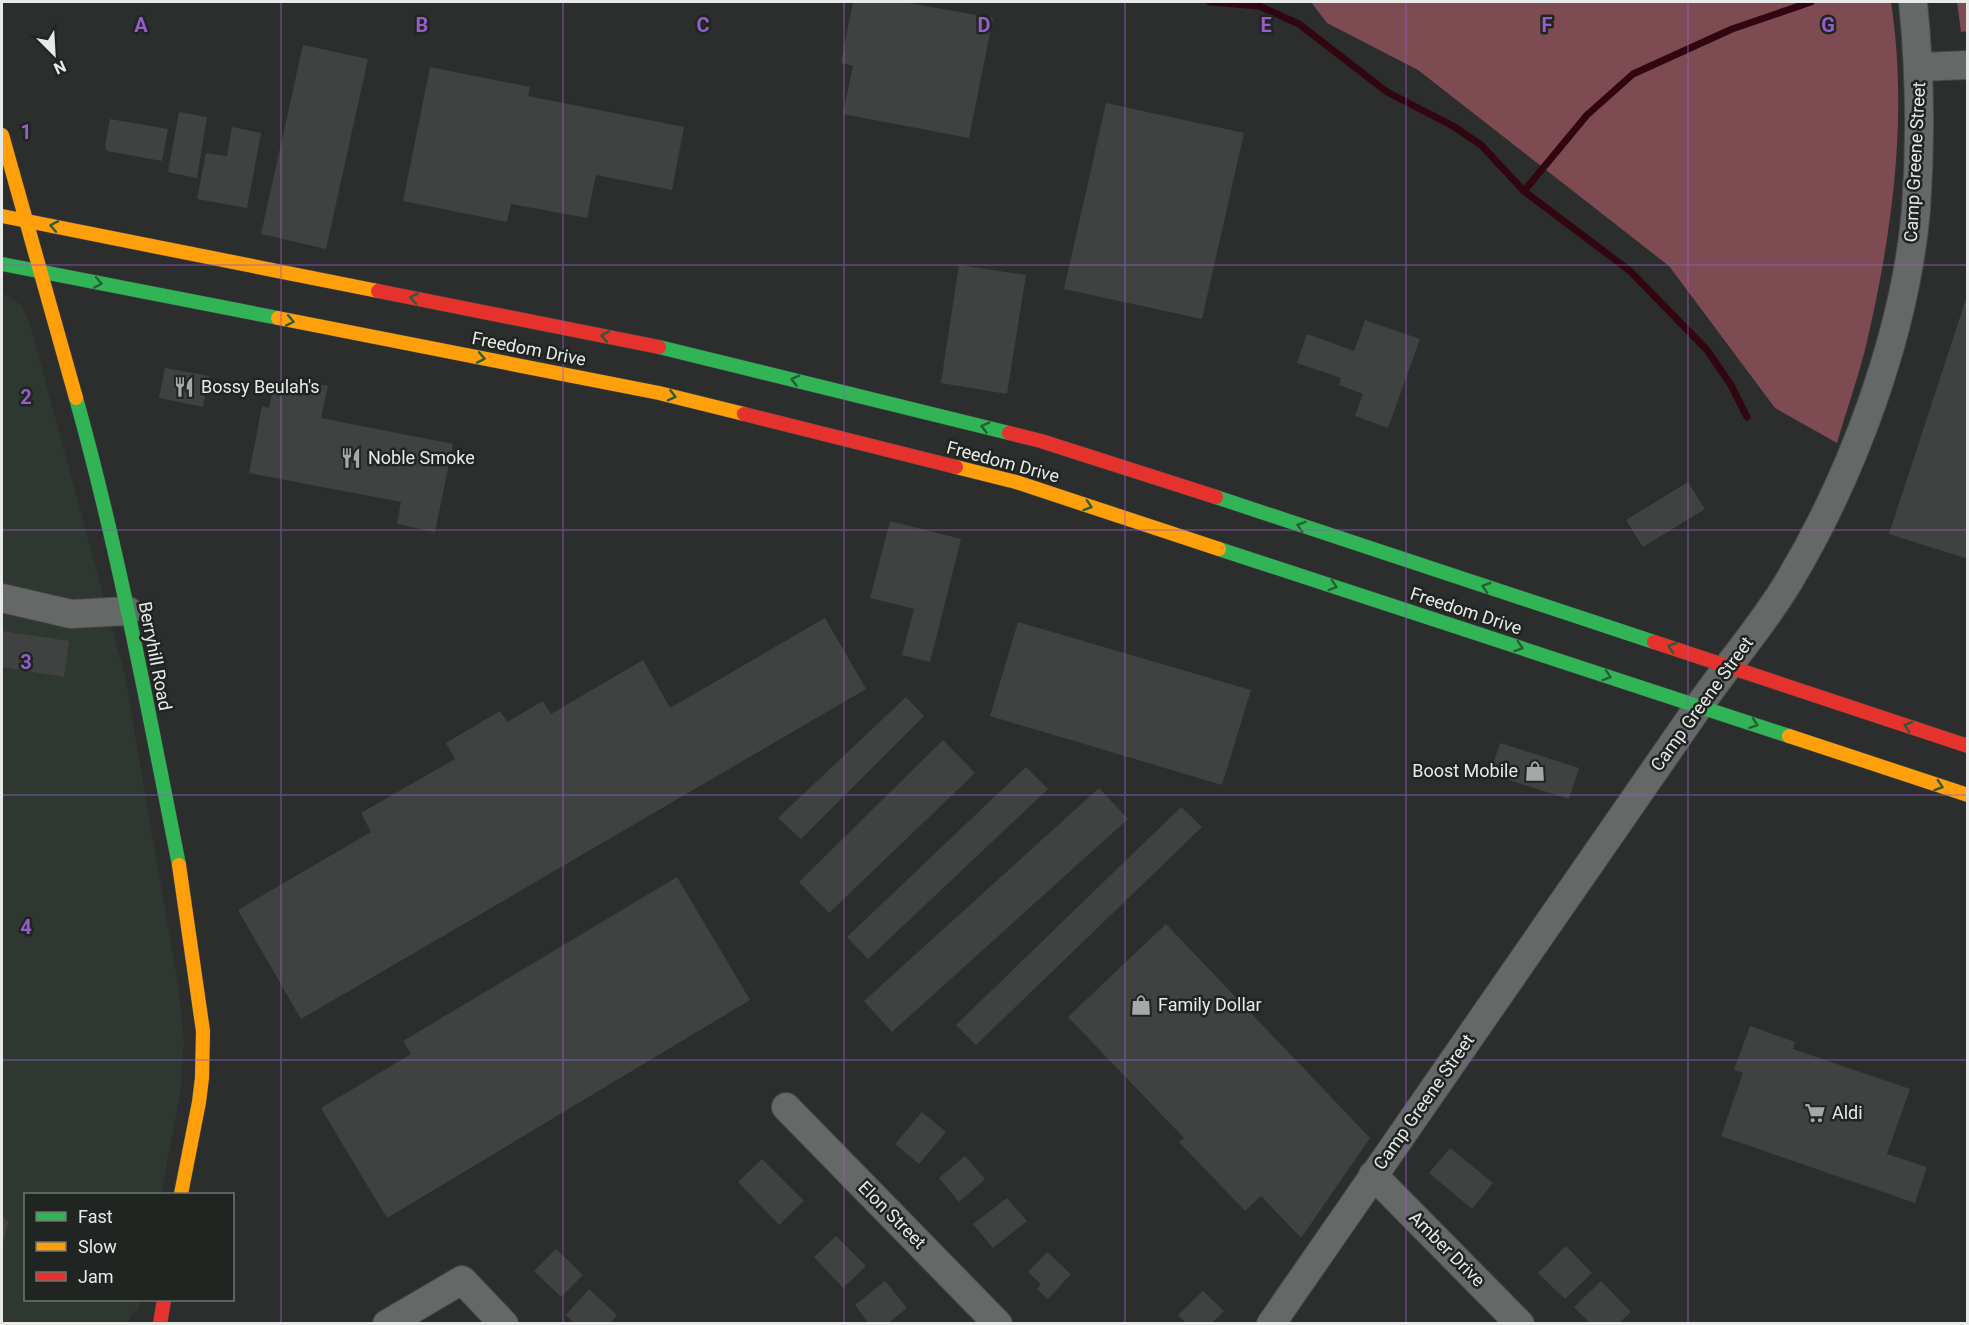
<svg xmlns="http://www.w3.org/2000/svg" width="1969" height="1325" font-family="Roboto,sans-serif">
<rect width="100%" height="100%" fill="#2b2e2c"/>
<path fill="#2e3831" d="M2 294 9 296 22 306 30 324 125 676 179 991 184 1042 180 1095 161 1194H26V1300H138L140 1302 138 1310 131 1315 129 1323H2Z"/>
<g fill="#7d4b51">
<path d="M1311 2H1891C1908 113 1893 228 1868 337 1860 373 1847 408 1837 443L1775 408 1669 266 1418 70 1327 23Z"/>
<path d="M1957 2H1967V31L1961 32Z"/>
</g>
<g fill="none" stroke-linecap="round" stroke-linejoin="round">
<g stroke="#320611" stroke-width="7">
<path d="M1210 2 1259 6 1299 24 1387 92 1453 126 1481 145 1524 191 1630 271 1707 350 1731 385 1747 417"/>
<path d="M1524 191 1587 115 1633 74 1732 29 1811 2"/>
</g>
</g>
<g fill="#404241">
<path d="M853 2H903L993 18 969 138 843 114 853 66 841 63Z"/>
<path d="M303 45 368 59 326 249 261 234Z"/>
<path d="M430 67 530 87 528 96 684 127 672 190 596 175 587 218 511 204 507 222 403 201Z"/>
<path d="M1106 103 1244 133 1202 319 1064 289Z"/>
<path d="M179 112 207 117 197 178 168 172Z"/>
<path d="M110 119 168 129 162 161 107 151 105 147Z"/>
<path d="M232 127 261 133 247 208 197 199 206 153 227 156Z"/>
<path d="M959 265 1026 275 1007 394 941 383Z"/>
<path d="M1967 296H1968V559L1889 534Z"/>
<path d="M1365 320 1420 339 1388 428 1355 416 1363 394 1339 385 1341 378 1297 363 1307 334 1354 351Z"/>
<path d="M165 368 209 376 203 407 159 398Z"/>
<path d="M275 380 295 384 296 380 328 386 321 418 453 444 435 532 397 524 401 502 249 473 262 406 269 408Z"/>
<path d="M1688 482 1705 509 1643 547 1626 520Z"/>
<path d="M890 521 961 539 930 662 902 655 914 609 870 598Z"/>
<path d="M825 618 866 689 301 1019 238 910 371 832 361 813 455 759 446 743 500 711 507 722 543 701 551 714 643 660 670 708Z"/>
<path d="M1018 622 1251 690 1222 785 990 716Z"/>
<path d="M2 631 69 641 64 677 2 667Z"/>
<path d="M906 697 924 716 801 839 778 818Z"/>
<path d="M943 740 975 773 829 913 799 882Z"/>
<path d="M1500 743 1579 768 1569 799 1490 774Z"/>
<path d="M1026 767 1048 789 868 959 847 937Z"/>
<path d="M1099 788 1128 819 892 1032 864 1001Z"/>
<path d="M1181 807 1202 827 976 1045 956 1025Z"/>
<path d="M677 877 750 1000 387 1218 321 1108 411 1054 403 1041Z"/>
<path d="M1166 924 1370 1138 1301 1238 1261 1196 1245 1211 1179 1142 1184 1138 1068 1017Z"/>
<path d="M1750 1026 1795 1042 1793 1049 1910 1089 1887 1154 1927 1167 1915 1203 1721 1136 1743 1073 1734 1070Z"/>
<path d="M922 1112 946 1132 919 1164 895 1144Z"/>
<path d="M1450 1148 1493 1183 1472 1209 1429 1173Z"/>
<path d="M965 1156 985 1179 959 1202 939 1178Z"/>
<path d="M762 1159 804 1201 779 1225 738 1182Z"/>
<path d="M1007 1198 1027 1221 993 1248 973 1224Z"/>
<path d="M2 1215 8 1222 2 1248Z"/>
<path d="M836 1236 866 1266 843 1288 814 1257Z"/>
<path d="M1566 1246 1592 1273 1565 1299 1538 1273Z"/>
<path d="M556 1249 583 1275 561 1297 534 1271Z"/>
<path d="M1047 1252 1071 1274 1048 1299 1037 1289 1041 1284 1028 1272Z"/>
<path d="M885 1281 907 1308 887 1324H869L855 1305Z"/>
<path d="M1601 1281 1631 1312 1618 1324H1591L1574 1307Z"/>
<path d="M589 1289 617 1315 609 1324H575L566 1315Z"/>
<path d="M1203 1291 1224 1311 1211 1324H1187L1178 1315Z"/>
</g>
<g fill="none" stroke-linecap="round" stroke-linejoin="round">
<g stroke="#464947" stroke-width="30">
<g id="street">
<path d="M1920 67 1968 65"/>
<path d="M2 598 71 614 128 611"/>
<path d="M786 1107 998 1324"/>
<path d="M1373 1175 1520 1324"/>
<path d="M387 1324 462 1280 504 1324"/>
<path d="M1271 1324 1699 706C1728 664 1763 625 1789 581 1853 474 1905 334 1916 210 1921 140 1920 71 1913 2"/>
</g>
</g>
<g stroke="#464947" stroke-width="15">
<g id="fast">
<path d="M2 264 278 318"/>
<path d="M659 347 1009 433"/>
<path d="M76 398C119 552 148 709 179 865"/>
<path d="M1216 497 1654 642"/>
<path d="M1219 549 1789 736"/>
</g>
</g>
<g stroke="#464947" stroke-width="15">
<g id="slow">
<path d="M2 135 76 398"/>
<path d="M2 216 378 291"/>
<path d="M278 318 659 393 744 414"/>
<path d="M956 467 1016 482 1219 549"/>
<path d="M1789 736 1968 795"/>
<path d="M179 865 203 1031 202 1078 199 1102 181 1194"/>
</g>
</g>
<g stroke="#464947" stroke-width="15">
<g id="jam">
<path d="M378 291 659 347"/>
<path d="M744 414 956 467"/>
<path d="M1009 433 1041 441 1216 497"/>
<path d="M1654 642 1968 746"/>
<path d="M160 1324 164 1300"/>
</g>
</g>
<use href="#street" stroke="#666867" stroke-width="28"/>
<use href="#fast" stroke="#30b455" stroke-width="14"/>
<use href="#slow" stroke="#ff9f0a" stroke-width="14"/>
<use href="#jam" stroke="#e5322d" stroke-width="14"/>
</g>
<defs><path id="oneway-chevron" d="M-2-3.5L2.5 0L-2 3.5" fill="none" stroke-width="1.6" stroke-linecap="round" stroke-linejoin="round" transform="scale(1.5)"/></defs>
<g stroke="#265e36">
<use href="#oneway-chevron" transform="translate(54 226) rotate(-169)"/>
<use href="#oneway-chevron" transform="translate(98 283) rotate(11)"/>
<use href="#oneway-chevron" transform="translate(414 298) rotate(-169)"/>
<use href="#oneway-chevron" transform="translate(290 321) rotate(11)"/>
<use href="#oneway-chevron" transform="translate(605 336) rotate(-169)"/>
<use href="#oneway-chevron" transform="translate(481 358) rotate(11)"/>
<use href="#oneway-chevron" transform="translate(795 380) rotate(-166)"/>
<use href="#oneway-chevron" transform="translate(672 396) rotate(14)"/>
<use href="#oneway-chevron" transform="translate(985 427) rotate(-166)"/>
<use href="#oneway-chevron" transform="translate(1088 506) rotate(18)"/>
<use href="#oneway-chevron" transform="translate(1301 526) rotate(-162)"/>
<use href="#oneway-chevron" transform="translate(1333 586) rotate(18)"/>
<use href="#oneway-chevron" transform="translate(1486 587) rotate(-162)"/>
<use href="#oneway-chevron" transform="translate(1519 647) rotate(18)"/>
<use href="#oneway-chevron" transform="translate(1672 647) rotate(-162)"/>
<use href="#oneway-chevron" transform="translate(1607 676) rotate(18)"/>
<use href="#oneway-chevron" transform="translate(1754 724) rotate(19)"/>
<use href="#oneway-chevron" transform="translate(1908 726) rotate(-162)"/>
<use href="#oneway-chevron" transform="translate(1939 786) rotate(18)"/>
</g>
<path fill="none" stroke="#965cc9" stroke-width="1.5" stroke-opacity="0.55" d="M281 2V1324M563 2V1324M844 2V1324M1125 2V1324M1406 2V1324M1688 2V1324M2 265H1968M2 530H1968M2 795H1968M2 1060H1968"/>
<defs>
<g id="restaurant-bare" transform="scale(1.62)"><path d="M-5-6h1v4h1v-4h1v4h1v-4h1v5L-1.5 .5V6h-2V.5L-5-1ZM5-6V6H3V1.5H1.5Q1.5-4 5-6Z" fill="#a5a8a6" stroke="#202522" stroke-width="2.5" paint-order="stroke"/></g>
<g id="shop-bare" transform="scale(1.62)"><path d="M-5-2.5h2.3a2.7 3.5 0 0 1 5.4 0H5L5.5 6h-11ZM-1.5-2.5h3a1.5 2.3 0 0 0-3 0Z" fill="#a5a8a6" stroke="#202522" stroke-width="2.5" paint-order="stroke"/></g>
<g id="supermarket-bare" transform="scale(1.62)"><path d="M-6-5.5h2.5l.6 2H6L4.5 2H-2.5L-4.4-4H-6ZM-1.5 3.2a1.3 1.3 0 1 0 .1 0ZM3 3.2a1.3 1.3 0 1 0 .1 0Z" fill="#a5a8a6" stroke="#202522" stroke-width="2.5" paint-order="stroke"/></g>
</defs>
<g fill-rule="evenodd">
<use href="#restaurant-bare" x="184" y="387"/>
<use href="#restaurant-bare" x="351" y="458"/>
<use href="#shop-bare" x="1535" y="771"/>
<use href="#shop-bare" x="1141" y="1005"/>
<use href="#supermarket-bare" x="1815" y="1113"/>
</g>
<g text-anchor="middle" stroke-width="5" stroke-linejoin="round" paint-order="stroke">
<g font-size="18" fill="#e7eae8" stroke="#202522">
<text transform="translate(1915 162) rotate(-87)" y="6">Camp Greene Street</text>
<text transform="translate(529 349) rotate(11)" y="6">Freedom Drive</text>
<text transform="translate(1003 462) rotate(15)" y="6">Freedom Drive</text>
<text transform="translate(1466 611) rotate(18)" y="6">Freedom Drive</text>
<text transform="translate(155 656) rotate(79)" y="6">Berryhill Road</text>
<text transform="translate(1702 704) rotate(-54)" y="6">Camp Greene Street</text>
<text transform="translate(1424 1102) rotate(-55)" y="6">Camp Greene Street</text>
<text transform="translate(892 1215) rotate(45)" y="6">Elon Street</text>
<text transform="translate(1447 1249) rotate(45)" y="6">Amber Drive</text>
</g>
<g font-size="18" fill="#e7eae8" stroke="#202522" text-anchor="start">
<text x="201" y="393">Bossy Beulah's</text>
<text x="368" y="464">Noble Smoke</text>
<text x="1518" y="777" text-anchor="end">Boost Mobile</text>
<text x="1158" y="1011">Family Dollar</text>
<text x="1832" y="1119">Aldi</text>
</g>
</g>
<g font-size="20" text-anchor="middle" font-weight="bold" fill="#965cc9" stroke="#202522" stroke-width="5" stroke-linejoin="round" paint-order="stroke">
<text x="141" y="32">A</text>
<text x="422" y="32">B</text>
<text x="703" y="32">C</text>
<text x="984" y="32">D</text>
<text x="1266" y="32">E</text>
<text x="1547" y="32">F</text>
<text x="1828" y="32">G</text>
<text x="26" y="139">1</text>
<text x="26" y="404">2</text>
<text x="26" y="669">3</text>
<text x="26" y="934">4</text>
</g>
<rect width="1969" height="1325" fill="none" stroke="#e7eae8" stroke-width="6"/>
<rect x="24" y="1193" width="210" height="108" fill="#202522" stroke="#707471" stroke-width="1.5"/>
<rect x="36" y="1212" width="30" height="9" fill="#30b455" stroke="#707471" stroke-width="1.5"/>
<text x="78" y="1223" font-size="18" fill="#e7eae8">Fast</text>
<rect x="36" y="1242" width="30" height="9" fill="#ff9f0a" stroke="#707471" stroke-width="1.5"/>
<text x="78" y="1253" font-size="18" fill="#e7eae8">Slow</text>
<rect x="36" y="1272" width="30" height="9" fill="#e5322d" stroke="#707471" stroke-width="1.5"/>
<text x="78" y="1283" font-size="18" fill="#e7eae8">Jam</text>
<g transform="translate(54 54) rotate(156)" stroke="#202522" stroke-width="4.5" paint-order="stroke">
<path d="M0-4.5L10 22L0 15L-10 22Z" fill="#e7eae8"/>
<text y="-9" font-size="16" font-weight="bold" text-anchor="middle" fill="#e7eae8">N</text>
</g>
</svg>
